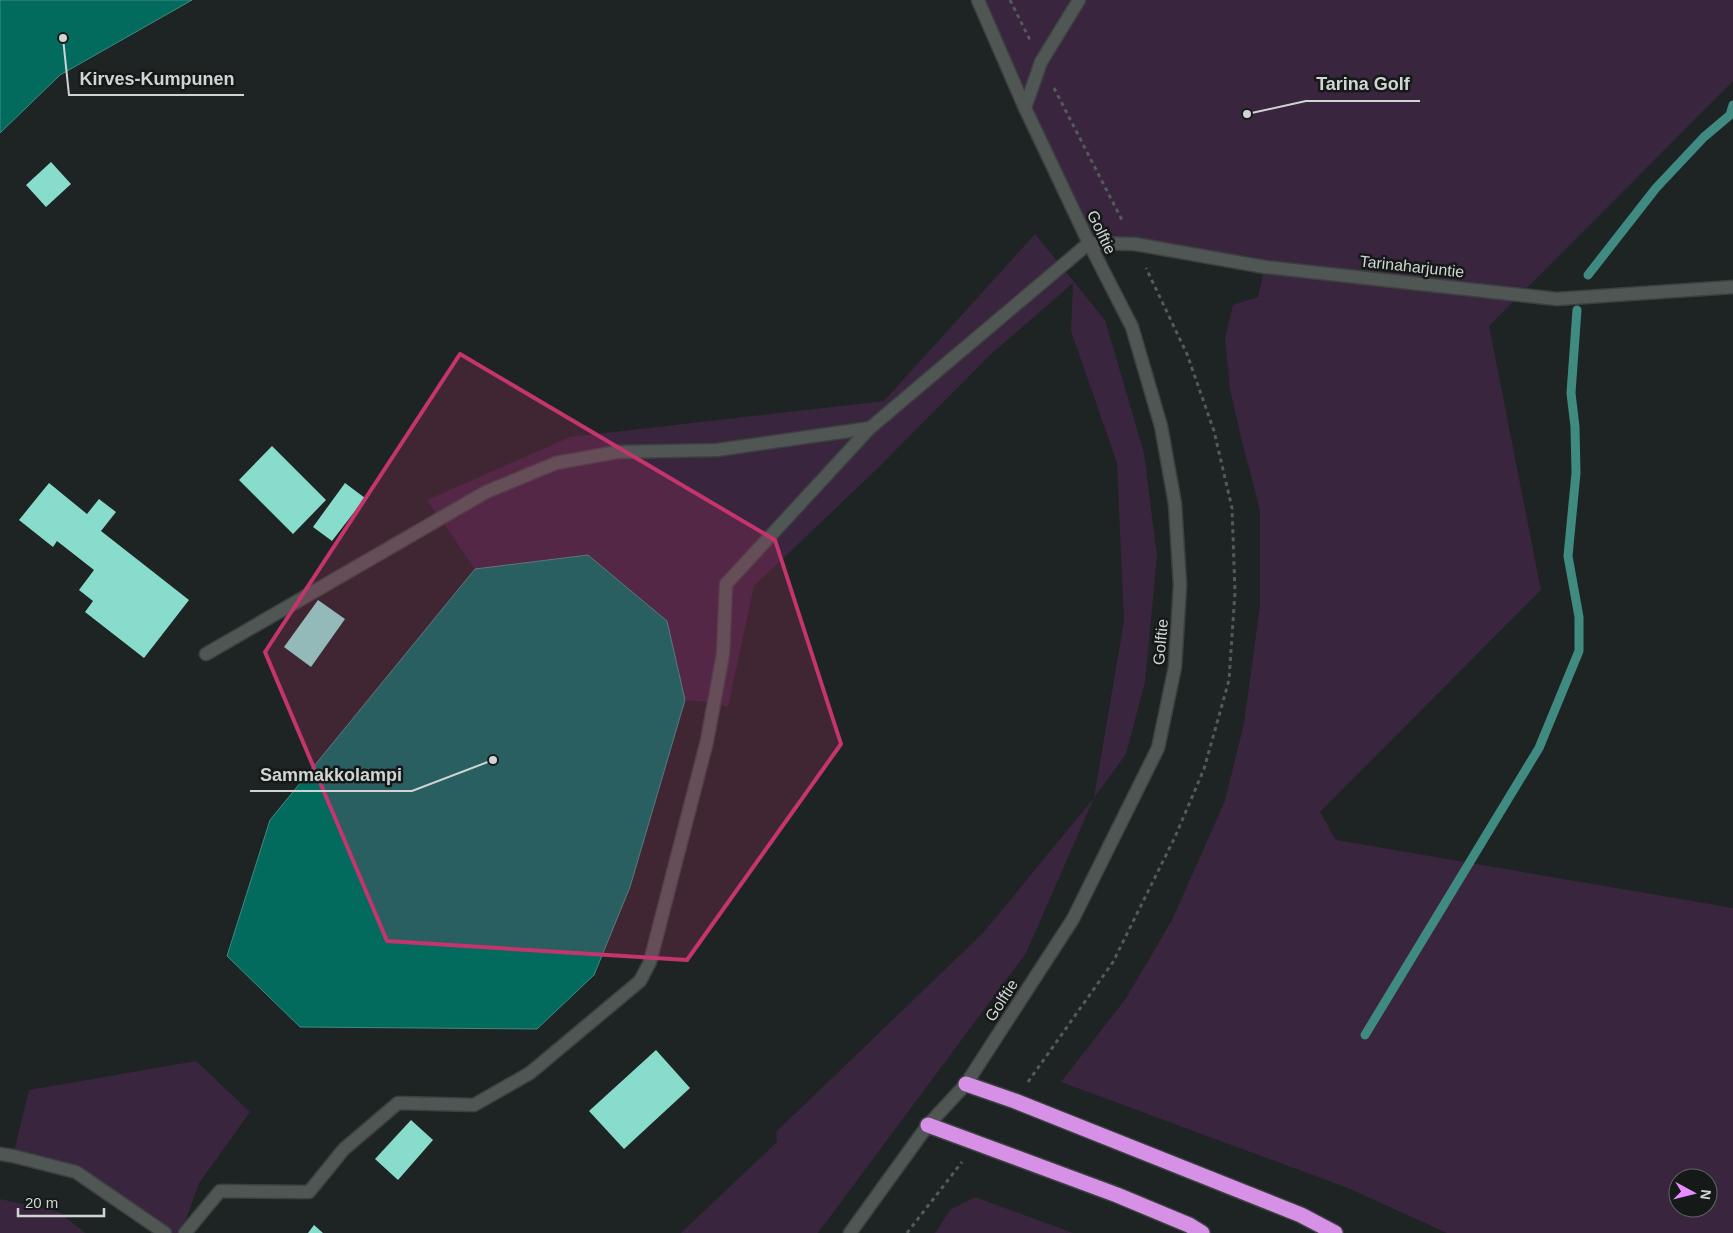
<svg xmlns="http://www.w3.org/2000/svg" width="1733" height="1233" font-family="Arial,sans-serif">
<rect width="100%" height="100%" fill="#1e2423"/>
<g fill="#39253d" fill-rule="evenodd">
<path d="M981 0H1733V81L1489 326 1541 590 1320 812 1336 840 1733 908V1233H1447L1348 1188 1061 1082 1127 997 1173 918 1225 801 1244 723 1260 606V510L1241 438 1230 389 1225 338 1233 305 1258 297 1265 267 1089 243ZM1678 1178H1708V1208H1678Z"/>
<path d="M1035 234 1105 320 1144 453 1157 556 1145 682 1126 754 1094 798 1026 953 818 1233H681L777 1142 776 1132 983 933 1094 798 1124 621 1117 463 1071 331 1073 283 990 355 878 468 754 586 728 707 714 703 685 700 667 621 588 555 475 569 427 500 570 437 884 401Z"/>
<path d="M196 1061 250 1112 199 1183 181 1233H165L76 1172 13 1156 29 1090Z"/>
<path d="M975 1197 1073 1233H1075H935L950 1210Z"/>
<path d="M0 1199 59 1212 85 1233H0Z"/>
</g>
<g fill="#036b5e" stroke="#408b81">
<path d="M0 0H192L60 75 0 133Z"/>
<path d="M588 555 667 621 685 700 630 887 594 975 537 1029 300 1027 227 956 270 820 475 569Z"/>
</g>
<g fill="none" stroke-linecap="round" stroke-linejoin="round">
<g stroke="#408b81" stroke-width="9">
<path d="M1588 275 1656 188 1704 137 1730 115 1733 105"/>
<path d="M1365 1035 1539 748 1579 651V617L1568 556 1576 473 1575 427 1571 393 1577 310"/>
</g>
</g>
<g fill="#88dccc">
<path d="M51 162 71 184 46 207 26 185Z"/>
<path d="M272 446 326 500 293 534 239 480Z"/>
<path d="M49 483 87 514 99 499 116 512 101 531 189 600 144 658 85 612 93 601 79 590 94 570 57 541 53 547 19 520Z"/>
<path d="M345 483 365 498 332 541 313 527Z"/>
<path d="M318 600 345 619 311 667 284 647Z"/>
<path d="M656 1050 690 1088 624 1149 589 1111Z"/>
<path d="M411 1120 433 1140 398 1180 375 1159Z"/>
<path d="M314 1225 323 1233H308Z"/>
</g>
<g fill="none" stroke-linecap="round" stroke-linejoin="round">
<g stroke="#3c4140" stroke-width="15">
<path id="service" d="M1025 108 1041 62 1079 0"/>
</g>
<g stroke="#3c4140" stroke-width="15">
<g id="minor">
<path d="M206 654 486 492 556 463 617 452 717 450 870 428"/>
<path d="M0 1154 13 1156 76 1172 165 1233"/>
<path d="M185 1233 220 1191 309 1192 344 1149 398 1103 474 1105 530 1073 640 981 650 962 707 741 723 654 726 584 870 428 1089 243 1135 244 1265 267 1557 299 1733 287"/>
</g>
</g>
<g stroke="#3c4140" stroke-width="15">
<path id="tertiary" d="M850 1233 928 1125 966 1084 1073 919 1158 748 1175 667 1180 585 1175 504 1161 426 1132 327 1089 243 1025 108 978 0"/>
</g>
<g stroke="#3c4140" stroke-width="18">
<g id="motorway">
<path d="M966 1084 1015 1101 1301 1215 1335 1233"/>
<path d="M928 1125 1117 1195 1189 1225 1202 1233"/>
</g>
</g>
<g stroke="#545a59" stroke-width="3" stroke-dasharray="4 4" stroke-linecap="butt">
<path d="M1010 0 1030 40"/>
<path d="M1054 88 1123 222"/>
<path d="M1028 1082 1113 962 1175 837 1204 769 1229 680 1235 592 1232 508 1214 431 1187 354 1146 268"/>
<path d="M907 1233 962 1162"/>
</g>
<use href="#service" stroke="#4f5654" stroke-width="12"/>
<use href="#minor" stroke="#4f5654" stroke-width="12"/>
<use href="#tertiary" stroke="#4f5654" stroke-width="12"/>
<use href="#motorway" stroke="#d690e6" stroke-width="15"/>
</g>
<path fill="#c4346d" fill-opacity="0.2" stroke="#c4346d" stroke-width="4" stroke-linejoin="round" d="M460 354 775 540 841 744 687 960 387 941 265 652Z"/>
<g text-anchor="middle" stroke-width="5" stroke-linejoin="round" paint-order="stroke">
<g font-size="16" fill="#d0d5d4" stroke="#151a19">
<text transform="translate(1102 232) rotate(64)" y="6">Golftie</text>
<text transform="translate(1412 266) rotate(6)" y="6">Tarinaharjuntie</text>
<text transform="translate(1160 642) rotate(-85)" y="6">Golftie</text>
<text transform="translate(1001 1000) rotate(-57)" y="6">Golftie</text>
</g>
</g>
<path fill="none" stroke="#d0d5d4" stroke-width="2" d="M63 38L69 95H244M1247 114L1306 101H1420M493 760L412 791H250"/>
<g fill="#d0d5d4" stroke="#151a19" stroke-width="2">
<circle cx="63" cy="38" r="5"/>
<circle cx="1247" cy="114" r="5"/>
<circle cx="493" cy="760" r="5"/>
</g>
<g font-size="18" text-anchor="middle" font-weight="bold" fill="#d0d5d4" stroke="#151a19" stroke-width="5" stroke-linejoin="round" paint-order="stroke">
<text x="157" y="85">Kirves-Kumpunen</text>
<text x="1363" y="90">Tarina Golf</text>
<text x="331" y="781">Sammakkolampi</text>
</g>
<g transform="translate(1693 1193) rotate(97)"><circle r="24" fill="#151a19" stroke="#606564"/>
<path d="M0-4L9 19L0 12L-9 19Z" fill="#e98dfe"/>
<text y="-8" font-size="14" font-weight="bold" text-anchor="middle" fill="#d0d5d4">N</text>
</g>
<path d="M18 1208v8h86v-8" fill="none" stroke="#d0d5d4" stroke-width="2.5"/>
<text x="25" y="1208" font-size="15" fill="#d0d5d4" stroke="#151a19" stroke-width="4" paint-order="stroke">20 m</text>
</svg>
